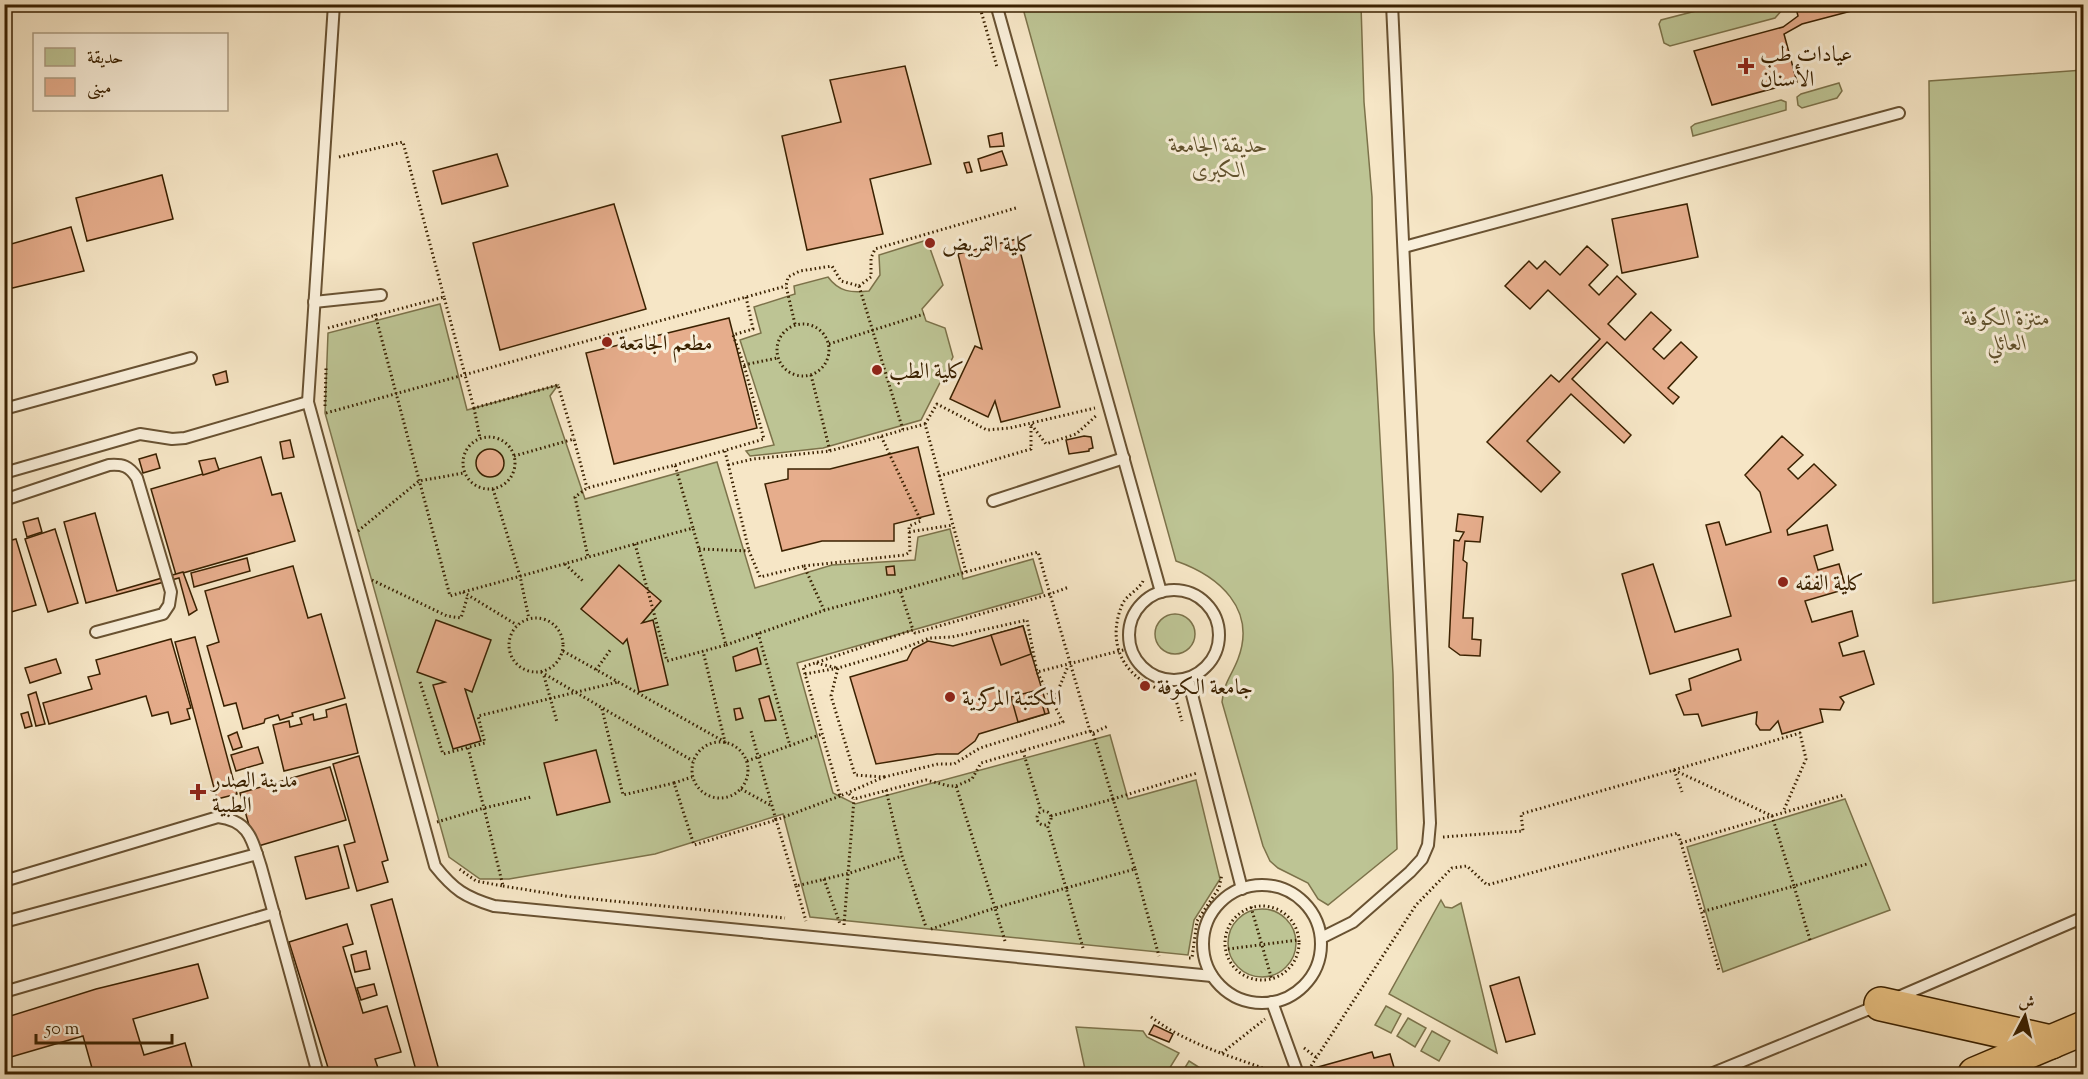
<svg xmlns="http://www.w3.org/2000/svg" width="2088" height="1079" font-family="'Sorts Mill Goudy',Amiri,serif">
<rect width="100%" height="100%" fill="#f6e6c6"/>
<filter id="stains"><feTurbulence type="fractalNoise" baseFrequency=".00333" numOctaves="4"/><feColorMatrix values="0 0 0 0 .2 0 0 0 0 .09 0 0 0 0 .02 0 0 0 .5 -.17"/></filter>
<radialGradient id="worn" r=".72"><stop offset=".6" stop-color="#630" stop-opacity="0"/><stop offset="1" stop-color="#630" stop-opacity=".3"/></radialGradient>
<g fill="#bdc494" stroke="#7c724a" stroke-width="1.5">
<path d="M1022 5H1361L1364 102 1372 197 1374 330 1393 674 1397 849 1328 905 1318 899 1308 883 1278 868 1270 861 1263 846 1222 702C1224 682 1231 677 1238 659 1257 609 1219 576 1176 561Z"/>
<path d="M1719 5H1782L1783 9 1775 18 1670 46 1664 43 1659 24 1661 20Z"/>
<path d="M2083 70V579L1933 603 1929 81Z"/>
<path d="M1839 83 1842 91 1837 98 1802 108 1798 105 1797 97 1801 94Z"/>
<path d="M1781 100 1786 102V110L1693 136 1691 127 1695 124Z"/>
<path d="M927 240 943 285 922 309 926 321 945 328 953 357 921 420 823 448 750 456 746 451 774 445 740 340 761 333 754 307 795 294 794 286 828 277C839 292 851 293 869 291L880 275 879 255Z"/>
<path d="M440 304 467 410 558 385 550 396 585 499 717 462 755 588 832 565 915 560 918 537 950 529 963 579 1033 559 1043 593 797 663 833 793 855 804 1110 735 1128 799 1196 780 1220 879 1194 920 1188 955 810 917 783 814 655 854 509 879H480L449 857 325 413 328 333Z"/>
<circle cx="1175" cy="634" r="20"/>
<path d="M1845 799 1890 910 1723 972 1687 847Z"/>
<path d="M1441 900 1445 907 1452 908 1461 903 1497 1053 1389 994Z"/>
<circle cx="1262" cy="943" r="34"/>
<path d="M1386 1006 1401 1014 1391 1033 1375 1025Z"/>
<path d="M1408 1018 1426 1028 1415 1047 1397 1036Z"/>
<path d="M1076 1027 1143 1031 1147 1037 1179 1053 1166 1074H1086Z"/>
<path d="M1432 1031 1450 1041 1439 1061 1421 1051Z"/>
<path d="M1189 1061 1208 1073 1207 1074H1181Z"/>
</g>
<g fill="#e6ad8c" stroke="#3a2101" stroke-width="1.5">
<path d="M1795 4H1857L1859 9 1802 24 1784 34 1797 82 1712 105 1694 51 1783 27 1798 16Z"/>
<path d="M905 66 931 164 870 179 883 234 807 250 782 136 841 122 830 80Z"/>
<path d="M1002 133 1004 146 990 147 988 136Z"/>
<path d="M4 139 9 155 4 156Z"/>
<path d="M1002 151 1007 165 981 171 978 159Z"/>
<path d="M497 154 508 186 442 204 433 171Z"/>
<path d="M969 162 972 172 967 173 964 163Z"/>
<path d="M162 175 173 219 87 241 76 198Z"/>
<path d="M614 204 646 309 500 350 473 243Z"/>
<path d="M1687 204 1698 257 1622 273 1612 219Z"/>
<path d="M71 227 84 271 4 290V246Z"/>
<path d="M1017 239 1060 407 1001 422 995 401 988 417 950 399 975 346 982 349 958 254Z"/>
<path d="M1587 246 1608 265 1589 285 1599 295 1617 276 1636 294 1608 324 1625 340 1651 312 1671 330 1653 349 1664 359 1681 342 1697 357 1668 388 1679 397 1673 404 1607 342 1572 379 1631 435 1624 443 1571 394 1527 441 1560 472 1541 492 1487 442 1551 375 1559 382 1600 339 1548 290 1530 309 1505 286 1529 261 1537 269 1545 261 1560 275Z"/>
<path d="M729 318 757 428 614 464 586 353Z"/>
<path d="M226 371 228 382 216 385 213 375Z"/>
<path d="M1084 436 1091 437 1093 448 1089 449V451L1069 454 1066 440Z"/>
<path d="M1782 436 1803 455 1788 469 1798 479 1814 464 1836 485 1787 530 1788 535 1827 525 1833 550 1814 556 1818 570 1839 564 1846 589 1805 601 1812 622 1852 611 1858 636 1839 643 1843 656 1864 651 1874 684 1840 697 1844 702 1840 710 1820 709 1823 722 1782 734 1778 721 1770 730H1760L1756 724 1757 712 1702 726 1698 714 1684 715 1676 695 1691 690 1689 679 1741 660 1738 649 1650 674 1622 574 1653 564 1675 632 1731 616 1706 525 1719 522 1726 545 1771 532 1760 492 1745 475Z"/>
<path d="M290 440 294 457 283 459 280 442Z"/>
<path d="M918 447 934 514 894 524V541H822L782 551 765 484 788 479V469H830Z"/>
<circle cx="490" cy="463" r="14"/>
<path d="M156 454 160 468 143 473 139 459Z"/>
<path d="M261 457 272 495 281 493 295 541 176 575 151 489Z"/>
<path d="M215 458 219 470 203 475 199 461Z"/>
<path d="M95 513 117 591 183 572 197 610 189 615 179 578 86 603 64 522Z"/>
<path d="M1458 514 1483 517 1480 542 1465 541 1463 560 1467 563 1463 618H1473L1472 639 1481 640 1480 656 1460 655 1449 647 1454 540 1459 541 1464 532 1456 531Z"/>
<path d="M38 518 42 532 27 537 23 522Z"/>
<path d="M55 529 78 603 48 612 25 539Z"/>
<path d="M16 539 36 605 4 614V542Z"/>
<path d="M247 558 250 571 194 587 191 573Z"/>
<path d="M619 565 661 601 642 623 653 620 668 685 639 692 627 639 623 644 581 609Z"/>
<path d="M293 566 308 618 321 614 345 698 292 713 293 716 280 720 278 715 265 719 264 723 243 729 236 703 224 706 207 646 219 642 205 591Z"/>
<path d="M894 566 895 575H887L886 567Z"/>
<path d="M436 620 491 640 472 692 465 689 481 741 453 749 433 685 445 682 417 672Z"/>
<path d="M1023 626 1049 713 979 734 975 741 958 754H937L876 764 850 677 907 660 913 649 928 641 953 646Z"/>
<path d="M1023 626 1031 654 1001 665 991 635Z"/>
<path d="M195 637 237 794 217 799 175 642Z"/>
<path d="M171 639 191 708 187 709 190 719 171 724 168 712 152 716 146 696 49 724 43 703 92 689 88 677 100 674 96 660Z"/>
<path d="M757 648 761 664 736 671 733 657Z"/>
<path d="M56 659 61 673 30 683 25 668Z"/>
<path d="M1038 690 1045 714 1018 722 1011 697Z"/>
<path d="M36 692 45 724 36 726 28 695Z"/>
<path d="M769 696 776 720 765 721 759 699Z"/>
<path d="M346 704 358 753 284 771 273 725 289 721 290 727 302 724 300 718 313 714 314 720 327 717 326 710Z"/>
<path d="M740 708 743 718 736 720 734 709Z"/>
<path d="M28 712 32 726 25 728 21 714Z"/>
<path d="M237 732 242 747 233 750 228 736Z"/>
<path d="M258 747 263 763 236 771 231 755Z"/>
<path d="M596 750 610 802 557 815 544 763Z"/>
<path d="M359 756 388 860 382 862 388 882 357 891 344 845 355 842 333 764Z"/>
<path d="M330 767 346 820 255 847 240 793Z"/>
<path d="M338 846 349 888 306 899 295 857Z"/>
<path d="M392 899 440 1074H417L371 905Z"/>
<path d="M347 924 353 944 343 947 363 1013 387 1006 401 1052 375 1059 380 1074H330L289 942Z"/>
<path d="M366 951 370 969 355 972 351 955Z"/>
<path d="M198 964 208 998 133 1019 144 1055 185 1043 194 1074H70L92 1068 83 1036 4 1059V1018L96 989Z"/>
<path d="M1519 977 1535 1034 1506 1042 1490 986Z"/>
<path d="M374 984 377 995 361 1000 357 988Z"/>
<path d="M1154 1025 1173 1034 1169 1042 1149 1034Z"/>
<path d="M1372 1052 1374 1058 1390 1054 1396 1074H1293Z"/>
</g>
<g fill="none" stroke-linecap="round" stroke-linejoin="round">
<g stroke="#695232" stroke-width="14">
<g id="service">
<path d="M334 4 308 402 435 866C454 890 465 897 494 906L1212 976"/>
<path d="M996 4 1161 592"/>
<path d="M1404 247 1899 113"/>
<path d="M314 302 381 295"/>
<path d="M4 409 191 358"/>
<path d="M4 473 140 434 172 439 185 438 308 402"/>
<path d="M4 500 109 465C123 464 129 466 137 478L171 592 169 605 163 614 96 632"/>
<path d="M993 501 1124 458"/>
<circle cx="1174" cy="635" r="45"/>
<path d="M1188 679 1242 889"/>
<path d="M4 881 218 817C250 821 252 840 261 867L318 1074"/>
<circle cx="1262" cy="944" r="59"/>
<path d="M4 922 257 854"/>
<path d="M1321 938 1353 922 1410 872 1422 859 1428 845 1430 823 1392 4"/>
<path d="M4 992 274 913"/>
<path d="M1896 998 2084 917"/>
<path d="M1272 1002 1298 1074"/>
<path d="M1711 1074 1879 1005"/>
</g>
</g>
<g stroke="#3a2101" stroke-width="36">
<g id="trunk">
<path d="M1881 1004 2051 1042"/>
<path d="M1975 1074 2084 1028"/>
</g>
</g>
<g stroke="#3a2101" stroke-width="3" stroke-dasharray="1.5 3" stroke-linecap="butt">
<path d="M979 4 997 67"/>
<path d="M339 157 403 142 444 297"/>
<path d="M859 286 871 277V258L875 249 1016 208"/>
<path d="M746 297 753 329 733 335 744 365 777 358"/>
<path d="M375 314 450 596 463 592C540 571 616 549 693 528L675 465 587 488 575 497 588 557"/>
<circle cx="803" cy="350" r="26"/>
<path d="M795 324 786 286 788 277 800 271 832 266 841 281 859 286 903 430 830 451"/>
<path d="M328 328 444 297 474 408 558 385 574 439"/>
<path d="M829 344 924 314"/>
<path d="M325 406 326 368"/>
<path d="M474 408 480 438"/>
<path d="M326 413 786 286"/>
<path d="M925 424 937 404 987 430 1010 428 1095 408"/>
<circle cx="489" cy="463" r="26"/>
<path d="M725 451 749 551"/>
<path d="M514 456 574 439 587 488"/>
<path d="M675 465 764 439 744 365"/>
<path d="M728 465 753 459 830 451 811 375"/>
<path d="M939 476 1031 449V424L1046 444 1076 434 1097 415"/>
<path d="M493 489 520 576 529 619"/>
<path d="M358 531 419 481 464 473"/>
<path d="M909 532 953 525"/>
<path d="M635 544 667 661 726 645 693 528"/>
<path d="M699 549 749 551 760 577 804 566 824 610"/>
<path d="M565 564 584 582"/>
<path d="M804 566 905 555 910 552 909 526 921 521 881 436"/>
<path d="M966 572 1038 552 1050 594 1069 587"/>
<path d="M372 580 447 616 461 618 468 595"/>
<path d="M1143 581C1139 590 1126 595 1122 605 1104 649 1129 685 1174 693L1182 721"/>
<path d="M901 590 966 572 925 424 903 430"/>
<path d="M463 592 517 625"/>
<circle cx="536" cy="645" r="27"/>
<path d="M758 633 790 746"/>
<path d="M726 645 825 610 900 590 913 630 803 667 840 796 884 777 855 775 831 696 838 668 896 651 930 638 952 637 1027 620 1037 672"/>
<path d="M563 651 725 742 703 651"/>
<path d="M596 670 611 649"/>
<path d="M541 672 693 761"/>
<path d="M805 674 838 668 815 663"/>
<path d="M544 676 557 722"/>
<path d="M420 682 443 754 485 743 478 716 618 682"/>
<path d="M1053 703 1068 666"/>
<path d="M602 709 623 795 674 783 694 845 776 820 751 731"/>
<path d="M1093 733 1108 726"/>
<circle cx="720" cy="770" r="28"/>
<path d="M468 748 484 808 531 797"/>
<path d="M1023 751 1041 811"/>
<path d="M747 761 822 734"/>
<path d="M1674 770 1800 733 1806 759 1783 812"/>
<path d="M1674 770 1772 816 1844 795"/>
<path d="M884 777 938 764H954L980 748 1063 722 1037 672 1131 648"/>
<path d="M674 783 692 777"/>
<path d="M741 789 772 806"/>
<path d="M886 790 902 856 926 927"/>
<path d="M849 794 854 799 926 780 949 786H956L972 779 981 763 1090 731 1050 594 915 633 913 630"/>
<path d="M840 796 776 820 796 886 850 873 902 856"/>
<circle cx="1044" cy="818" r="7"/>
<path d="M1051 816 1113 799 1093 733 1090 731"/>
<path d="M437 822 484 808 503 886 476 881 458 868"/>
<path d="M1443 837 1523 831 1521 814 1674 770 1682 792"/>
<path d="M1681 843 1772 816 1794 886 1701 912"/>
<path d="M1135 869 1159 956"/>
<path d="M824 879 840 924"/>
<path d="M503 886 572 897 785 918"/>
<path d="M796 886 806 921"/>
<circle cx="1262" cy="943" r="37"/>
<path d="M1251 907 1272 980"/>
<path d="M844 925 854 799"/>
<path d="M931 929 995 908 956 786"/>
<path d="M1810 940 1794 886 1867 864"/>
<path d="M1005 941 995 908 1066 888 1047 824"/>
<path d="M1083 948 1066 888 1135 869 1113 799 1197 773"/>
<path d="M1228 949 1298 940"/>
<path d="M1189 958H1192L1197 921 1219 888 1222 874"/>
<path d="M1151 1017C1188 1045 1236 1058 1280 1074"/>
<path d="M1304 1048 1317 1058"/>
<path d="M1222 1053 1265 1019"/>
<path d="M1311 1066 1416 905 1452 868 1467 866 1487 885 1678 833 1719 970"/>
</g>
<use href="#service" stroke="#f9efda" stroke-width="10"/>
<use href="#trunk" stroke="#ebc383" stroke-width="33"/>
</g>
<g fill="#8f2418" stroke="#f9efda" stroke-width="2">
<path d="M1743 57h6v6h6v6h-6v6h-6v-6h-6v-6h6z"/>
<circle cx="930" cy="243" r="6"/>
<circle cx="607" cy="342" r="6"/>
<circle cx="877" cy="370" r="6"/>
<circle cx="1783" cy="582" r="6"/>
<circle cx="1145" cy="686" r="6"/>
<circle cx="950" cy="697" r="6"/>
<path d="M195 783h6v6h6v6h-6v6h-6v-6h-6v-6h6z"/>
</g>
<g text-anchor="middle" stroke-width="6" stroke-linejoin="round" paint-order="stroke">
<g font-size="22" fill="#3a2101" stroke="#f9efda" text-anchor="start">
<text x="1760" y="61">عيادات طب<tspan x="1760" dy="25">الأسنان</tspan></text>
<text x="942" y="251">كلية التمريض</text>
<text x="619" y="350">مطعم الجامعة</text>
<text x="889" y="378">كلية الطب</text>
<text x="1795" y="590">كلية الفقه</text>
<text x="1157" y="694">جامعة الكوفة</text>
<text x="962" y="705">المكتبة المركزية</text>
<text x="212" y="787">مدينة الصدر<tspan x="212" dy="25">الطبية</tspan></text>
</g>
<g font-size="22" font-style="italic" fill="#61522d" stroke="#f9efda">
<text x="1219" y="152">حديقة الجامعة<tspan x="1219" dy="25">الكبرى</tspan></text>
<text x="2007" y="325">متنزة الكوفة<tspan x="2007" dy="25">العائلي</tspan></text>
</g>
</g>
<rect width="2088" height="1079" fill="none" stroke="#f6e6c6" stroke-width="24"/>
<rect x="6" y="6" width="2076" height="1067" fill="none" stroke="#3a2101" stroke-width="3"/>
<rect x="12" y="12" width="2064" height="1055" fill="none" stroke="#3a2101" stroke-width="1.5"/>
<rect x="33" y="33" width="195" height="78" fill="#f9efda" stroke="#ad9d83" stroke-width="1.5"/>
<rect x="45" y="48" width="30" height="18" fill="#bdc494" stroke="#ad9d83" stroke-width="1.5"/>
<text x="87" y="63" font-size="18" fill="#3a2101">حديقة</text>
<rect x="45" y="78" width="30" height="18" fill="#e6ad8c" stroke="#ad9d83" stroke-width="1.5"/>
<text x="87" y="93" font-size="18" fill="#3a2101">مبنى</text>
<g transform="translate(2025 1016) rotate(7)" stroke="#f9efda" stroke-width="4.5" paint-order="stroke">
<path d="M0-4.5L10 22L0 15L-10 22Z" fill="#3a2101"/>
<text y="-9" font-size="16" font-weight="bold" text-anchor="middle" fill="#3a2101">ش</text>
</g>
<path d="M36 1034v9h136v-9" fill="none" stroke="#3a2101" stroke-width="3"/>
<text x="45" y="1034" font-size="18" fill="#3a2101" stroke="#f9efda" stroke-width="4.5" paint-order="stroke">50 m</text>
<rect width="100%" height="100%" filter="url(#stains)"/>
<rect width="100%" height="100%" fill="url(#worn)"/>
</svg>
